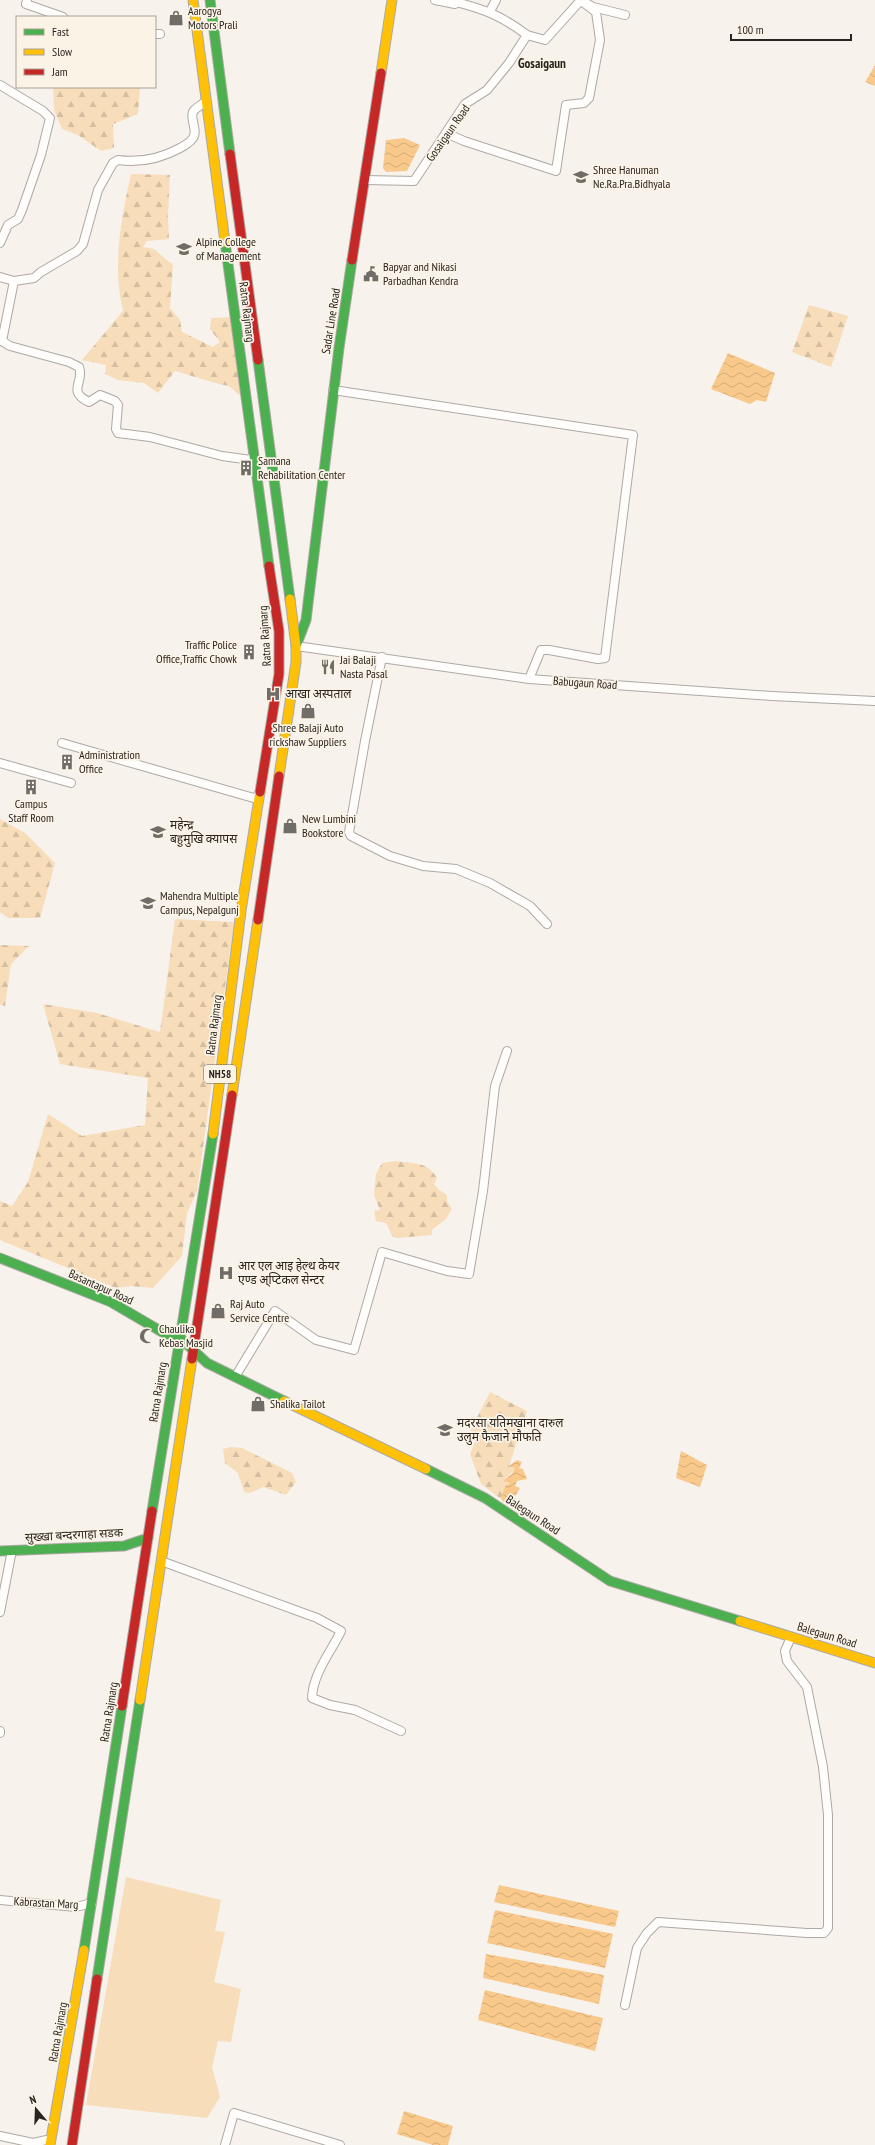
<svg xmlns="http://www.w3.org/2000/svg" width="875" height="2145" font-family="'PT Sans Narrow','Noto Sans Devanagari',sans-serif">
<defs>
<pattern id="forest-firs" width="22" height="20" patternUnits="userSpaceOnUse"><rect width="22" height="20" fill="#f7ddba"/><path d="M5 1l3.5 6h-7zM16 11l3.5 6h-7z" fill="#d4bea0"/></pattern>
<pattern id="water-waves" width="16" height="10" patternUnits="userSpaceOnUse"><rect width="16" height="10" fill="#f8c98a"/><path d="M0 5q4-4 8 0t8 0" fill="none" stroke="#d5ac77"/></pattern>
</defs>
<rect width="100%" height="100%" fill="#f7f2ec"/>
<path fill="#f7ddba" d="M126 1877 221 1900 215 1931 225 1932 214 1982 241 1989 231 2042 218 2041 212 2067 220 2097 207 2118 86 2105Z"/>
<g fill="url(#forest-firs)">
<path d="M53 87H140L138 114 113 124 114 148 101 151 78 135 62 129 54 110Z"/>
<path d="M131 174 170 175 168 216 169 239 147 241 143 247 154 249 173 265 170 308 180 320 182 332 213 347 220 342 210 329 211 318 233 317 242 397 229 386 219 384 175 371 158 393 144 383 118 380 105 374 106 365 82 360 123 311C112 265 121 220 131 174Z"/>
<path d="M809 305 848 316 831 367 792 352Z"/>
<path d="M0 819 25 833 55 863 40 918H8L0 912Z"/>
<path d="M175 919 234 922 197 1191 187 1213 182 1256 153 1288 131 1286 116 1288 0 1240V1201L12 1206 28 1182 48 1114 82 1136 145 1125 148 1078 60 1064 43 1004 97 1013 160 1032Z"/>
<path d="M0 945 29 946 11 964 5 1006 0 1005Z"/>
<path d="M396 1161C414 1164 427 1161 437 1178L434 1184 439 1190 447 1195V1201L452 1209 446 1219 432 1230V1235L397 1238 393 1237 386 1223 376 1221 374 1211 380 1210 374 1195 376 1174 382 1163Z"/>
<path d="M490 1392 527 1411 509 1466 515 1468C512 1474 507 1476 504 1481L510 1483 505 1486 501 1499 481 1484 470 1454 475 1442 468 1435Z"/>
<path d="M231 1447 242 1448 292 1473 296 1482 286 1495 263 1487 250 1493 244 1492 238 1473 225 1463 223 1449Z"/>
</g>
<g fill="url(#water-waves)">
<path d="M875 65V86L865 82Z"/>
<path d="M404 138 420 145 407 171 386 172 383 168 386 140Z"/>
<path d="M728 353 775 373 766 402 757 400 750 404 711 389Z"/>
<path d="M681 1451 707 1465 700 1487 676 1478Z"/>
<path d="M517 1460 522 1462 519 1468 523 1469 527 1479 517 1481 515 1486 520 1488 516 1495 504 1502 501 1499 505 1486 510 1483 503 1481 512 1474 515 1468 509 1466Z"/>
<path d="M499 1885 619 1911 615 1927 494 1902Z"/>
<path d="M495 1910 613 1934 605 1968 487 1943Z"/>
<path d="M486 1954 604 1975 599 2004 483 1978Z"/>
<path d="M485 1990 603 2018 595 2051 478 2020Z"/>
<path d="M404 2111 453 2126 448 2145H433L397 2134Z"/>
</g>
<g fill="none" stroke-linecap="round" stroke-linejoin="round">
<g stroke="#ada9a4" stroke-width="10">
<g id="street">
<path d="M27 0 26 4 63 17"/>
<path d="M490 11 496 0"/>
<path d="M155 34H160"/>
<path d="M527 35 545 40 581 0 593 7 625 15"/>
<path d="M0 85 43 111 50 118 41 155 22 210 18 219 8 225 0 243"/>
<path d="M446 133 464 141 556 171 566 105 584 103 589 98 600 40 596 12 580 0"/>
<path d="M365 180 414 181 465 104 487 90 509 63 527 35C502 16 486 10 456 2L455 4 435 0"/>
<path d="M0 277 14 281 2 341 10 346 69 362 79 367C85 382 66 391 89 402L100 395 115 401 118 405 116 429 118 433 150 437 222 456 251 460 253 455"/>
<path d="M14 281 34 278 41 272 77 251 83 244 98 190 113 163 118 160C141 163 160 159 180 148 185 145 192 142 194 136 197 128 190 120 193 112 196 106 203 106 206 100"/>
<path d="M333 390 633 435 605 658 598 659 549 650H541L529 679"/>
<path d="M296 646 529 679 772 696 875 701"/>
<path d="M382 657 365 741 349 832 351 836 390 856 423 866 456 869 490 883 530 906 547 924"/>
<path d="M62 743 257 799 258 795"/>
<path d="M0 763 71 783"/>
<path d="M235 1377 275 1311 316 1340 354 1350 382 1252 447 1271 469 1274 483 1191 495 1086 507 1051"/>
<path d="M161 1561 317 1618 341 1631C331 1652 313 1673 312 1698L330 1705 355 1710 401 1731"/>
<path d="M0 1612 12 1550"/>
<path d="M0 1731V1733"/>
<path d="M0 1900 76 1907 92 1903"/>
<path d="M625 2005 637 1948 647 1933 658 1922 807 1933H824L828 1928V1815L823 1767 807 1687 787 1661 785 1651 791 1637"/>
<path d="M0 2136 33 2143 51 2139"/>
<path d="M225 2145 234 2113 340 2145"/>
</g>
</g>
<g stroke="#ada9a4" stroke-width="11">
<g id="fast">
<path d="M210 0 230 154"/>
<path d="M225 242 269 566"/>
<path d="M258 360 290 599"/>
<path d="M296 646 306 620 339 348 352 260"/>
<path d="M0 1258 111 1302 169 1336 179 1337 207 1363 284 1401"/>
<path d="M426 1469 485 1498 610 1581 740 1621"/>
<path d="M152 1511 213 1134"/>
<path d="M0 1551 124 1546 148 1538"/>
<path d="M84 1950 122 1706"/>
<path d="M97 1979 140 1700"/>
</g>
</g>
<g stroke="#ada9a4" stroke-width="11">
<g id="slow">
<path d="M193 0 225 242"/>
<path d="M381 73 392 0"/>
<path d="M279 776 296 662V646L290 599"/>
<path d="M232 1095 258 920"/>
<path d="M213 1134 241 911 260 792"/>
<path d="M284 1401 426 1469"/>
<path d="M740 1621 875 1663"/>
<path d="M140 1700 192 1359"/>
<path d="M50 2145 84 1950"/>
</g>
</g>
<g stroke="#ada9a4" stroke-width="11">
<g id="jam">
<path d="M230 154 258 360"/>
<path d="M352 260 381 73"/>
<path d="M260 792 279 674V631L269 566"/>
<path d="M258 920 279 776"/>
<path d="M192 1359 232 1095"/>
<path d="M122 1706 152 1511"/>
<path d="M72 2145 97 1979"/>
</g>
</g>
<use href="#street" stroke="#fefdfc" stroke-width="8"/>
<use href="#fast" stroke="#4caf50" stroke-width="9"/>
<use href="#slow" stroke="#ffc107" stroke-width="9"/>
<use href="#jam" stroke="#c62828" stroke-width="9"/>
</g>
<defs>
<g id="shop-bare" transform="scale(1.2)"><path d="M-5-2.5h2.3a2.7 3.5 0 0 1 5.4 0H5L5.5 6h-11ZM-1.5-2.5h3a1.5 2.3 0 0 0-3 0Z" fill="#706d68" stroke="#fcf3e7" stroke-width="2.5" paint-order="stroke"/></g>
<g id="school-bare" transform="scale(1.2)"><path d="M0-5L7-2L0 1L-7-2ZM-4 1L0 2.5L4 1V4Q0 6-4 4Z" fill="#706d68" stroke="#fcf3e7" stroke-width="2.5" paint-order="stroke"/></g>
<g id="university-bare" transform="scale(1.2)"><path d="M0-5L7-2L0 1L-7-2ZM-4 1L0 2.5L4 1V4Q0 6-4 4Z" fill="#706d68" stroke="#fcf3e7" stroke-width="2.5" paint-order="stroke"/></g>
<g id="civic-bare" transform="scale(1.2)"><path d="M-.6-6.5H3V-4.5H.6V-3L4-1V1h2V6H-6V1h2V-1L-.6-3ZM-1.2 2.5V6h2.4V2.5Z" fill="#706d68" stroke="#fcf3e7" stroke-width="2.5" paint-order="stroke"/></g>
<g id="building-bare" transform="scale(1.2)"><path d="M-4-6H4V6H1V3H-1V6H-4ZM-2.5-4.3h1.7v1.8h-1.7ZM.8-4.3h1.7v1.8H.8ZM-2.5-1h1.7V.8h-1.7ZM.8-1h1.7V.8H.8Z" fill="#706d68" stroke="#fcf3e7" stroke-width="2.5" paint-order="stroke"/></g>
<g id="restaurant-bare" transform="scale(1.2)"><path d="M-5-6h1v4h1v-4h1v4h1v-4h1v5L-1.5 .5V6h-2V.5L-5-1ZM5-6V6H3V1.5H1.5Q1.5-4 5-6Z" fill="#706d68" stroke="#fcf3e7" stroke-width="2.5" paint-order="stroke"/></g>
<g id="hospital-bare" transform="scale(1.2)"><path d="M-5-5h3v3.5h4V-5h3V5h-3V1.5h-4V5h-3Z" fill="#706d68" stroke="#fcf3e7" stroke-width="2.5" paint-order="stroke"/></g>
<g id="mosque-bare" transform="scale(1.2)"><path d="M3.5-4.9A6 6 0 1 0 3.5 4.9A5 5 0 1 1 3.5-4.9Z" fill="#706d68" stroke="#fcf3e7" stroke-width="2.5" paint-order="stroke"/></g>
</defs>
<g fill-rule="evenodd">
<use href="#shop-bare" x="176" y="18"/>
<use href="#school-bare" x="581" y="177"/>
<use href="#university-bare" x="184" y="249"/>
<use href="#civic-bare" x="371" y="274"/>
<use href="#building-bare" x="246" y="468"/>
<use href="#building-bare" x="249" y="652"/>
<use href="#restaurant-bare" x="328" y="667"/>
<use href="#hospital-bare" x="273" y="694"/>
<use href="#shop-bare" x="308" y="711"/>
<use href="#building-bare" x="67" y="762"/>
<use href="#building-bare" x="31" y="787"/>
<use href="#shop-bare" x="290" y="826"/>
<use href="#university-bare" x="158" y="832"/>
<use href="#university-bare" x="148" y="903"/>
<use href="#hospital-bare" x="226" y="1273"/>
<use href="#shop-bare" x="218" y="1311"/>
<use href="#mosque-bare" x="147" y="1336"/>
<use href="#shop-bare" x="258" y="1404"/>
<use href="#school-bare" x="445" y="1430"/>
</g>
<g text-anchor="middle" stroke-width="3.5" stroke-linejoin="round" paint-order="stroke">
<rect fill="#fcf3e7" stroke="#68635c" stroke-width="1" x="204" y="1065" width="32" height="18" rx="3"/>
<g font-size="11" font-weight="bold" fill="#282521">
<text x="220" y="1078">NH58</text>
</g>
<g font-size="12" fill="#282521" stroke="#fcf3e7" text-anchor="start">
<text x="188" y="15">Aarogya<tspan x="188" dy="14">Motors Prali</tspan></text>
<text x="593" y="174">Shree Hanuman<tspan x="593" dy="14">Ne.Ra.Pra.Bidhyala</tspan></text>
<text x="196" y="246">Alpine College<tspan x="196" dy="14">of Management</tspan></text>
<text x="383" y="271">Bapyar and Nikasi<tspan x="383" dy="14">Parbadhan Kendra</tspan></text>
<text x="258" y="465">Samana<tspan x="258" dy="14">Rehabilitation Center</tspan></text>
<text x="237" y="649" text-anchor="end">Traffic Police<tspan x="237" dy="14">Office,Traffic Chowk</tspan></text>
<text x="340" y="664">Jai Balaji<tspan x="340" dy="14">Nasta Pasal</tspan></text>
<text x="285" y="698">आखा अस्पताल</text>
<text x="308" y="732" text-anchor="middle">Shree Balaji Auto<tspan x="308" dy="14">rickshaw Suppliers</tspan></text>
<text x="79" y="759">Administration<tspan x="79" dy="14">Office</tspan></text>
<text x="31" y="808" text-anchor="middle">Campus<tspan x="31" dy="14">Staff Room</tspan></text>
<text x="302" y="823">New Lumbini<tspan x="302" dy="14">Bookstore</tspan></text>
<text x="170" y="829">महेन्द्र<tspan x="170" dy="14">बहुमुखि क्यापस</tspan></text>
<text x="160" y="900">Mahendra Multiple<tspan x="160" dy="14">Campus, Nepalgunj</tspan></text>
<text x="238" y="1270">आर एल आइ हेल्थ केयर<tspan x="238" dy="14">एण्ड अ्प्टिकल सेन्टर</tspan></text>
<text x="230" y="1308">Raj Auto<tspan x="230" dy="14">Service Centre</tspan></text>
<text x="159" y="1333">Chaulika<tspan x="159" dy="14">Kebas Masjid</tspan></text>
<text x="270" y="1408">Shalika Tailot</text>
<text x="457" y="1427">मदरसा यतिमखाना दारुल<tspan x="457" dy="14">उलुम फैजाने माैफति</tspan></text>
</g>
<g font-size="12" fill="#282521" stroke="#fcf3e7">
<text transform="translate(448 133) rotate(-55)" y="4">Gosaigaun Road</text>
<text transform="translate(247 312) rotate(83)" y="4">Ratna Rajmarg</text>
<text transform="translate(331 321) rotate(-81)" y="4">Sadar Line Road</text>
<text transform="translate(265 636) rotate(-94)" y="4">Ratna Rajmarg</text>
<text transform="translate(585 683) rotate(4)" y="4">Babugaun Road</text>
<text transform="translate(214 1025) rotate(-83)" y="4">Ratna Rajmarg</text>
<text transform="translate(101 1287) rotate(24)" y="4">Basantapur Road</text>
<text transform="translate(158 1392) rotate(-81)" y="4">Ratna Rajmarg</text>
<text transform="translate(533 1515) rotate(33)" y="4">Balegaun Road</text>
<text transform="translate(74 1535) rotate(-3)" y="4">सुख्खा बन्दरगाहा सडक</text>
<text transform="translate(827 1635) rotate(17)" y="4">Balegaun Road</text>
<text transform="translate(109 1712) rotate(-81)" y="4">Ratna Rajmarg</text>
<text transform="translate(46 1903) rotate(3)" y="4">Kabrastan Marg</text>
<text transform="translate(58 2032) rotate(-80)" y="4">Ratna Rajmarg</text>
</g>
<g font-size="13" font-weight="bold" fill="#282521" stroke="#fcf3e7">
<text x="542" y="68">Gosaigaun</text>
</g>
</g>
<rect x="16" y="16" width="140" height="72" fill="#fcf3e7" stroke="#a7a198"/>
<rect x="24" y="29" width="20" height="6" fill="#4caf50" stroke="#a7a198"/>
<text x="52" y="36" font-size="12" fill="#282521">Fast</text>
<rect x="24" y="49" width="20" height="6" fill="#ffc107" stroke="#a7a198"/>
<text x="52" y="56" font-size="12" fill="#282521">Slow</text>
<rect x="24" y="69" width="20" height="6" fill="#c62828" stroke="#a7a198"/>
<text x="52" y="76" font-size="12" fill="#282521">Jam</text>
<g transform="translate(36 2109) rotate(341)" stroke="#fcf3e7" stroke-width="3" paint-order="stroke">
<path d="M0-3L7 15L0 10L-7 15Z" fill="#282521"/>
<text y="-6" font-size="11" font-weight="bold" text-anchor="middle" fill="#282521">N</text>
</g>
<path d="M731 34v6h120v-6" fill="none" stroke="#282521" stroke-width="2"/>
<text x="737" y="34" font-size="12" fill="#282521" stroke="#fcf3e7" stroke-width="3" paint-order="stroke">100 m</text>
</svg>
